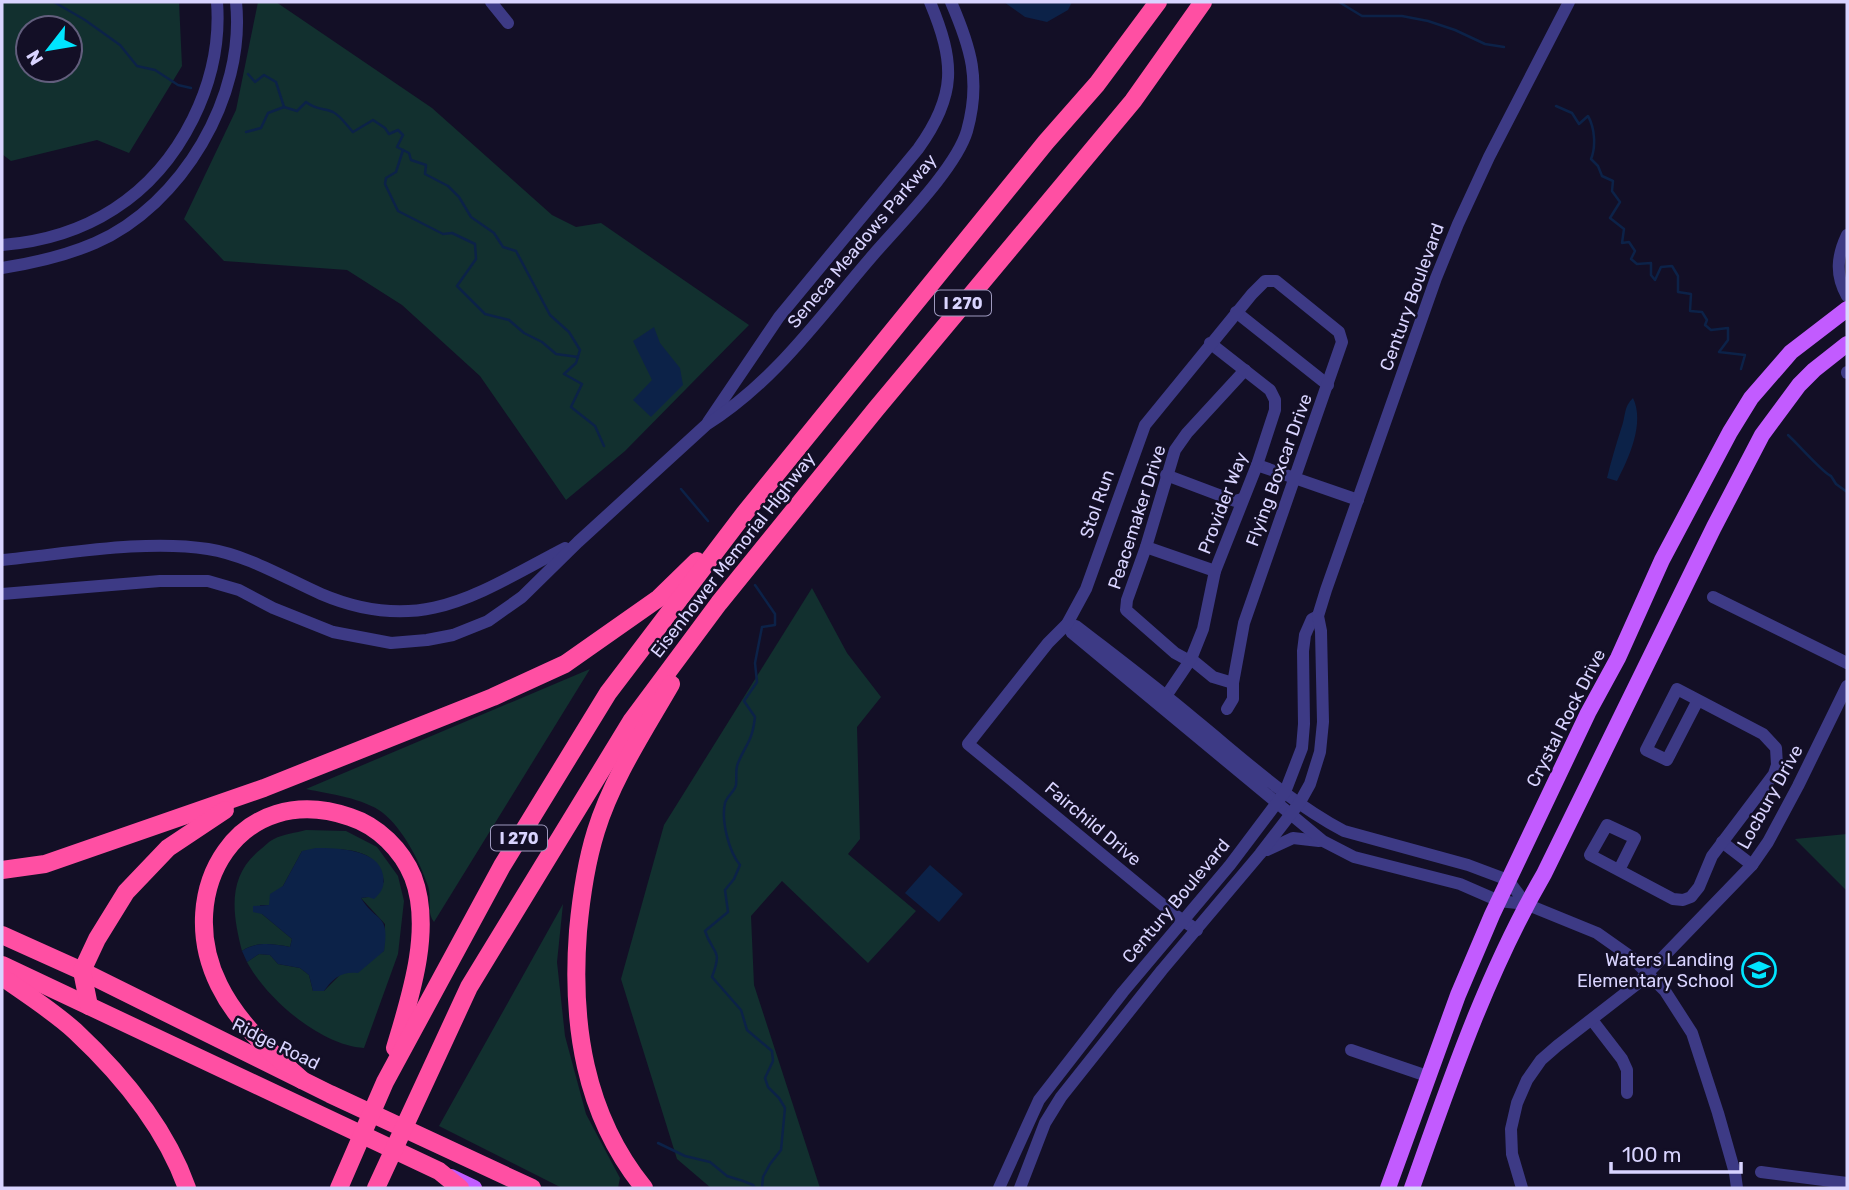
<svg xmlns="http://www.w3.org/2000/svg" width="1849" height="1190" font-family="Rubik,sans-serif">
<rect width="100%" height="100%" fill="#130f26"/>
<g fill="#12302f" fill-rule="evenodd">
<path d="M2 2H179L182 66 129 153 97 140 11 161 2 154ZM70 28V70H28V28Z"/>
<path d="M258 2H276L432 108 552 215 576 227 601 223 749 325 625 451 566 500 480 376 402 305 347 270 224 261 184 219 236 110Z"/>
<path d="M812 588 847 653 881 697 857 727 860 839 848 854 916 911 868 963 782 881 751 916 754 985 820 1188H711L677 1159 621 979 664 825Z"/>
<path d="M590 669 434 922C426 912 432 898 428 886 420 862 403 829 383 813 364 798 329 794 306 789Z"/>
<path d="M306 830 346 831 377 847 398 876 404 901 398 954 364 1048C320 1045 267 999 247 962L259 954 270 955 278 964 300 968 309 975 313 991H324L341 974 384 951 385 924 361 898 368 897 384 882C378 842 333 849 302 851L283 886 269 905H260L262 914 292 939 290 947C273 944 256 941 242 951 232 912 227 876 261 849 265 846 269 841 274 839 283 834 296 833 306 830Z"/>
<path d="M1847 834V891L1795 839Z"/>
<path d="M563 904 557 962 565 1036 586 1114 620 1178 618 1188H562L439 1126Z"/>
</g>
<g fill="#0c2248">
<path d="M1004 2H1072L1068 10 1047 22 1025 17Z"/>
<path d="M654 327 660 343 680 368 683 385 651 417 633 400 652 380 633 341Z"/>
<path d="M1633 398C1645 423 1629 458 1617 481L1607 478C1611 461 1616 445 1621 429 1626 417 1623 407 1633 398Z"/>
<path d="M316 848C337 848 379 849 383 875 385 886 382 892 374 899L368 897 361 898C377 924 390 912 384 951L358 973C342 971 333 978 324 991H313L309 975 300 968 278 964 270 955 259 954 247 962 242 951C257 941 273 944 290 947L292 939 262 914 253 912V906L269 905 270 894 283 886 302 851Z"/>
<path d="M930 865 963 894 939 922 905 893Z"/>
</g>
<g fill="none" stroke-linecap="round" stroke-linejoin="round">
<g stroke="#0c2248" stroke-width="2.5">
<path d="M54 2 85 20 120 45 137 66 155 70 178 85 191 88"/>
<path d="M1339 2 1362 16H1402L1428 21 1455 30 1485 44 1504 47"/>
<path d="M248 74 255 82 264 75 276 82 284 107"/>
<path d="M1556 106 1572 113 1579 124 1588 116C1595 128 1596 147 1591 159L1598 166 1602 176 1613 181 1612 191 1620 202 1610 218 1624 229 1622 243 1629 242 1635 251 1631 259 1637 264 1651 263V275L1655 280 1661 267 1672 266 1678 276V292L1691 294 1690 311 1702 312 1707 320 1705 325 1711 330 1728 328V340L1719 352 1745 355 1741 369"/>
<path d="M246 132 261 128 268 113 284 107 297 111 306 102C318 111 322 107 333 112 341 116 347 126 353 132L373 120 385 128 389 134 398 130 403 135 397 147 409 153 411 160 426 165 425 174 448 186 459 197 471 217 494 233 503 247 516 251 550 315 569 332 580 350 576 363 564 374 582 384 571 407 595 426 604 446"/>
<path d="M403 150 396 172 386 178 385 184 398 211 443 234 452 233 475 244 476 259 457 286 485 314 509 320 524 333 542 342 556 354 578 357"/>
<path d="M1788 435C1797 443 1824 474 1831 476L1836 484 1847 492"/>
<path d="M681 489 708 521"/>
<path d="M755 585 775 614V625L762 627 755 663 757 682 744 701 755 717C752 742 747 742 738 763 735 770 737 777 736 785 735 791 727 796 725 803 721 821 729 852 740 865L734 879 725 890 728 912 705 931C713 955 723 948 712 977L741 1010 747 1030 772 1051 773 1061 765 1078 768 1087 779 1098 785 1108 781 1150 770 1164 763 1177 762 1188"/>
<path d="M658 1143 685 1156 710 1162 727 1176 743 1181 753 1185 755 1188"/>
</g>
<g stroke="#3d3a85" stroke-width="12">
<path d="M491 2 508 23"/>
<path d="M1847 235C1837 256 1835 275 1847 296"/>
<path d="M2 245C41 242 80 231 114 209 181 166 223 81 217 2"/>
<path d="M2 268C34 263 65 256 95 243 182 205 246 96 236 2"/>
<path d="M1236 312 1328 385"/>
<path d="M1847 372V373"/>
<path d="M708 422 779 317 918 149C957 95 955 62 930 2"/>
<path d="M1257 465 1358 500"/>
<path d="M1166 475 1235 501 1242 499"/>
<path d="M1146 547 1215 571"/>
<path d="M2 560C66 554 145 539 208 549 247 555 285 578 321 594 422 637 478 593 565 548"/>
<path d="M2 594 160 581H208L239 590 273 608 333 632 391 643 427 640 453 635 488 621 522 597 578 542 706 425C776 381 821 315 874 254 900 224 956 168 967 131 981 81 971 48 951 2"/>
<path d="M1713 597 1847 663"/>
<path d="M1233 683 1213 677 1191 659H1186L1175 653 1126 610 1127 600 1146 547 1175 450 1187 433 1245 370"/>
<path d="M1162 702 1191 659 1203 629 1215 571 1257 465 1275 410V400L1270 390 1210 343"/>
<path d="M1722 842 1752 865"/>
<path d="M1267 850 1293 838 1319 841"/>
<path d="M1619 870 1635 838 1607 825 1590 855 1673 899 1683 900 1691 897 1699 887 1712 856 1774 774 1777 765 1776 748 1763 734 1677 689 1646 750 1667 760 1698 700"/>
<path d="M1526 904 1508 880 1468 865 1344 831C1289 802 1242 758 1194 719 1156 687 1116 657 1076 626L1067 624 1072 633 1323 841 1354 857 1460 884 1499 901 1526 904 1597 933 1631 957 1665 991 1692 1033 1718 1113 1735 1173 1737 1188"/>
<path d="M1197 930 1175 915 968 744 1048 643 1067 624 1086 589 1145 425 1252 294 1265 281H1276L1339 332 1342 342 1244 623 1233 683V699L1227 709"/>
<path d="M1592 1020 1622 1059 1627 1070V1093"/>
<path d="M1351 1050 1430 1077"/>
<path d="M1761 1172 1847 1183"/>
<path d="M999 1188 1039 1100 1123 992 1230 865 1285 792 1302 748 1304 724 1303 651 1305 635 1312 619 1318 616"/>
<path d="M1020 1188 1045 1123 1061 1097 1162 970 1260 854 1300 802 1310 784 1320 752 1323 722 1321 631 1318 616 1326 590 1436 278 1458 224 1489 157 1569 2"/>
<path d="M1522 1188 1512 1154 1511 1129 1517 1103 1527 1080 1541 1060 1557 1046 1637 984 1752 865 1768 842 1798 786 1847 686"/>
</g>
<g stroke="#c25bff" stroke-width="16">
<path d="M451 1177 474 1188"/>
<path d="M1388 1188 1458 995 1492 915 1588 713 1618 658 1662 560 1730 432 1751 398 1791 352 1847 309"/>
<path d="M1412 1188C1450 1081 1487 972 1544 874L1714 527 1762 435 1799 385 1814 370 1847 344"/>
</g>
<g stroke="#ff4fa3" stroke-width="18">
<path d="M2 870 45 864 264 788 493 697 565 664 659 598 697 561"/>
<path d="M2 935 82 971 330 1094 532 1188"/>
<path d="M2 965 439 1171 460 1188"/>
<path d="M2 977C26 994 53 1011 75 1031 121 1074 166 1129 187 1188"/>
<path d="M89 1006 82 971 97 939 126 892 168 848 225 810"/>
<path d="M302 1080C271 1052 238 1024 219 985 172 890 240 779 350 817 378 826 402 850 413 877 433 929 410 998 395 1048"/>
<path d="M339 1188 385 1082 502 866 608 693 744 514 1046 142 1097 84 1158 2"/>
<path d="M376 1188 469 987 632 720 719 603 876 409 1133 101 1203 2"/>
<path d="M644 1188C584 1114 571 1023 578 931 581 898 586 863 596 831 612 779 644 731 671 684"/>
</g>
</g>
<defs>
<g id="school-ring" transform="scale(1.75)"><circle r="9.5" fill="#130f26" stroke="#00e5ff" stroke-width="1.5"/><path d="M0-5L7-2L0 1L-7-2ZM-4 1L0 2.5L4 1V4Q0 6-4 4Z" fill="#00e5ff"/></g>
</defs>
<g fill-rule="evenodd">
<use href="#school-ring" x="1759" y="970"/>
</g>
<g text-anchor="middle" stroke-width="5" stroke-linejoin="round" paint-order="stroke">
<g fill="#130f26" stroke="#9e99be" stroke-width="2">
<rect x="935" y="290.5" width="56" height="25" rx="5"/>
<rect x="491" y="825.5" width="56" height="25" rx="5"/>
</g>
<g font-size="16" font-weight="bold" fill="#d9d4ff">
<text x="963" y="309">I 270</text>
<text x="519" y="844">I 270</text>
</g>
<g font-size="18" fill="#d9d4ff" stroke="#130f26">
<text transform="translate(862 241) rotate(-50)" y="6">Seneca Meadows Parkway</text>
<text transform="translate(1412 297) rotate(-70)" y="6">Century Boulevard</text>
<text transform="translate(1279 470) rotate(-70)" y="6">Flying Boxcar Drive</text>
<text transform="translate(1223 503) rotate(-69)" y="6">Provider Way</text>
<text transform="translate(1097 504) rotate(-71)" y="6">Stol Run</text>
<text transform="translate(1137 517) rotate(-72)" y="6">Peacemaker Drive</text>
<text transform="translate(733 555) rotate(-52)" y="6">Eisenhower Memorial Highway</text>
<text transform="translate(1566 718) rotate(-63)" y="6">Crystal Rock Drive</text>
<text transform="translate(1770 797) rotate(-61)" y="6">Locbury Drive</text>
<text transform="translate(1093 824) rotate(40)" y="6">Fairchild Drive</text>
<text transform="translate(1176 901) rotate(-50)" y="6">Century Boulevard</text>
<text transform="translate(276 1044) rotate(26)" y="6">Ridge Road</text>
</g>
<g font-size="18" fill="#d9d4ff" stroke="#130f26" text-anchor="end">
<text x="1734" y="966">Waters Landing<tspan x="1734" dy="21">Elementary School</tspan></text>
</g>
</g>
<rect width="1849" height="1190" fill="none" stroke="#d9d4ff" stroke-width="7"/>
<g transform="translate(49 49) rotate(239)"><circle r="33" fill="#130f26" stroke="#625e7d" stroke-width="2"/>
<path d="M0-5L12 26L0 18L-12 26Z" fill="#00e5ff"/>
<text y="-10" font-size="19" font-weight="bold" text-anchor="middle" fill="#d9d4ff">N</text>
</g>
<path d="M1611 1162v10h130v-10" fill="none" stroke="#d9d4ff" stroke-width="3.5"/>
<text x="1622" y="1162" font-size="21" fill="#d9d4ff" stroke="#130f26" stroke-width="5" paint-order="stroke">100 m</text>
</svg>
